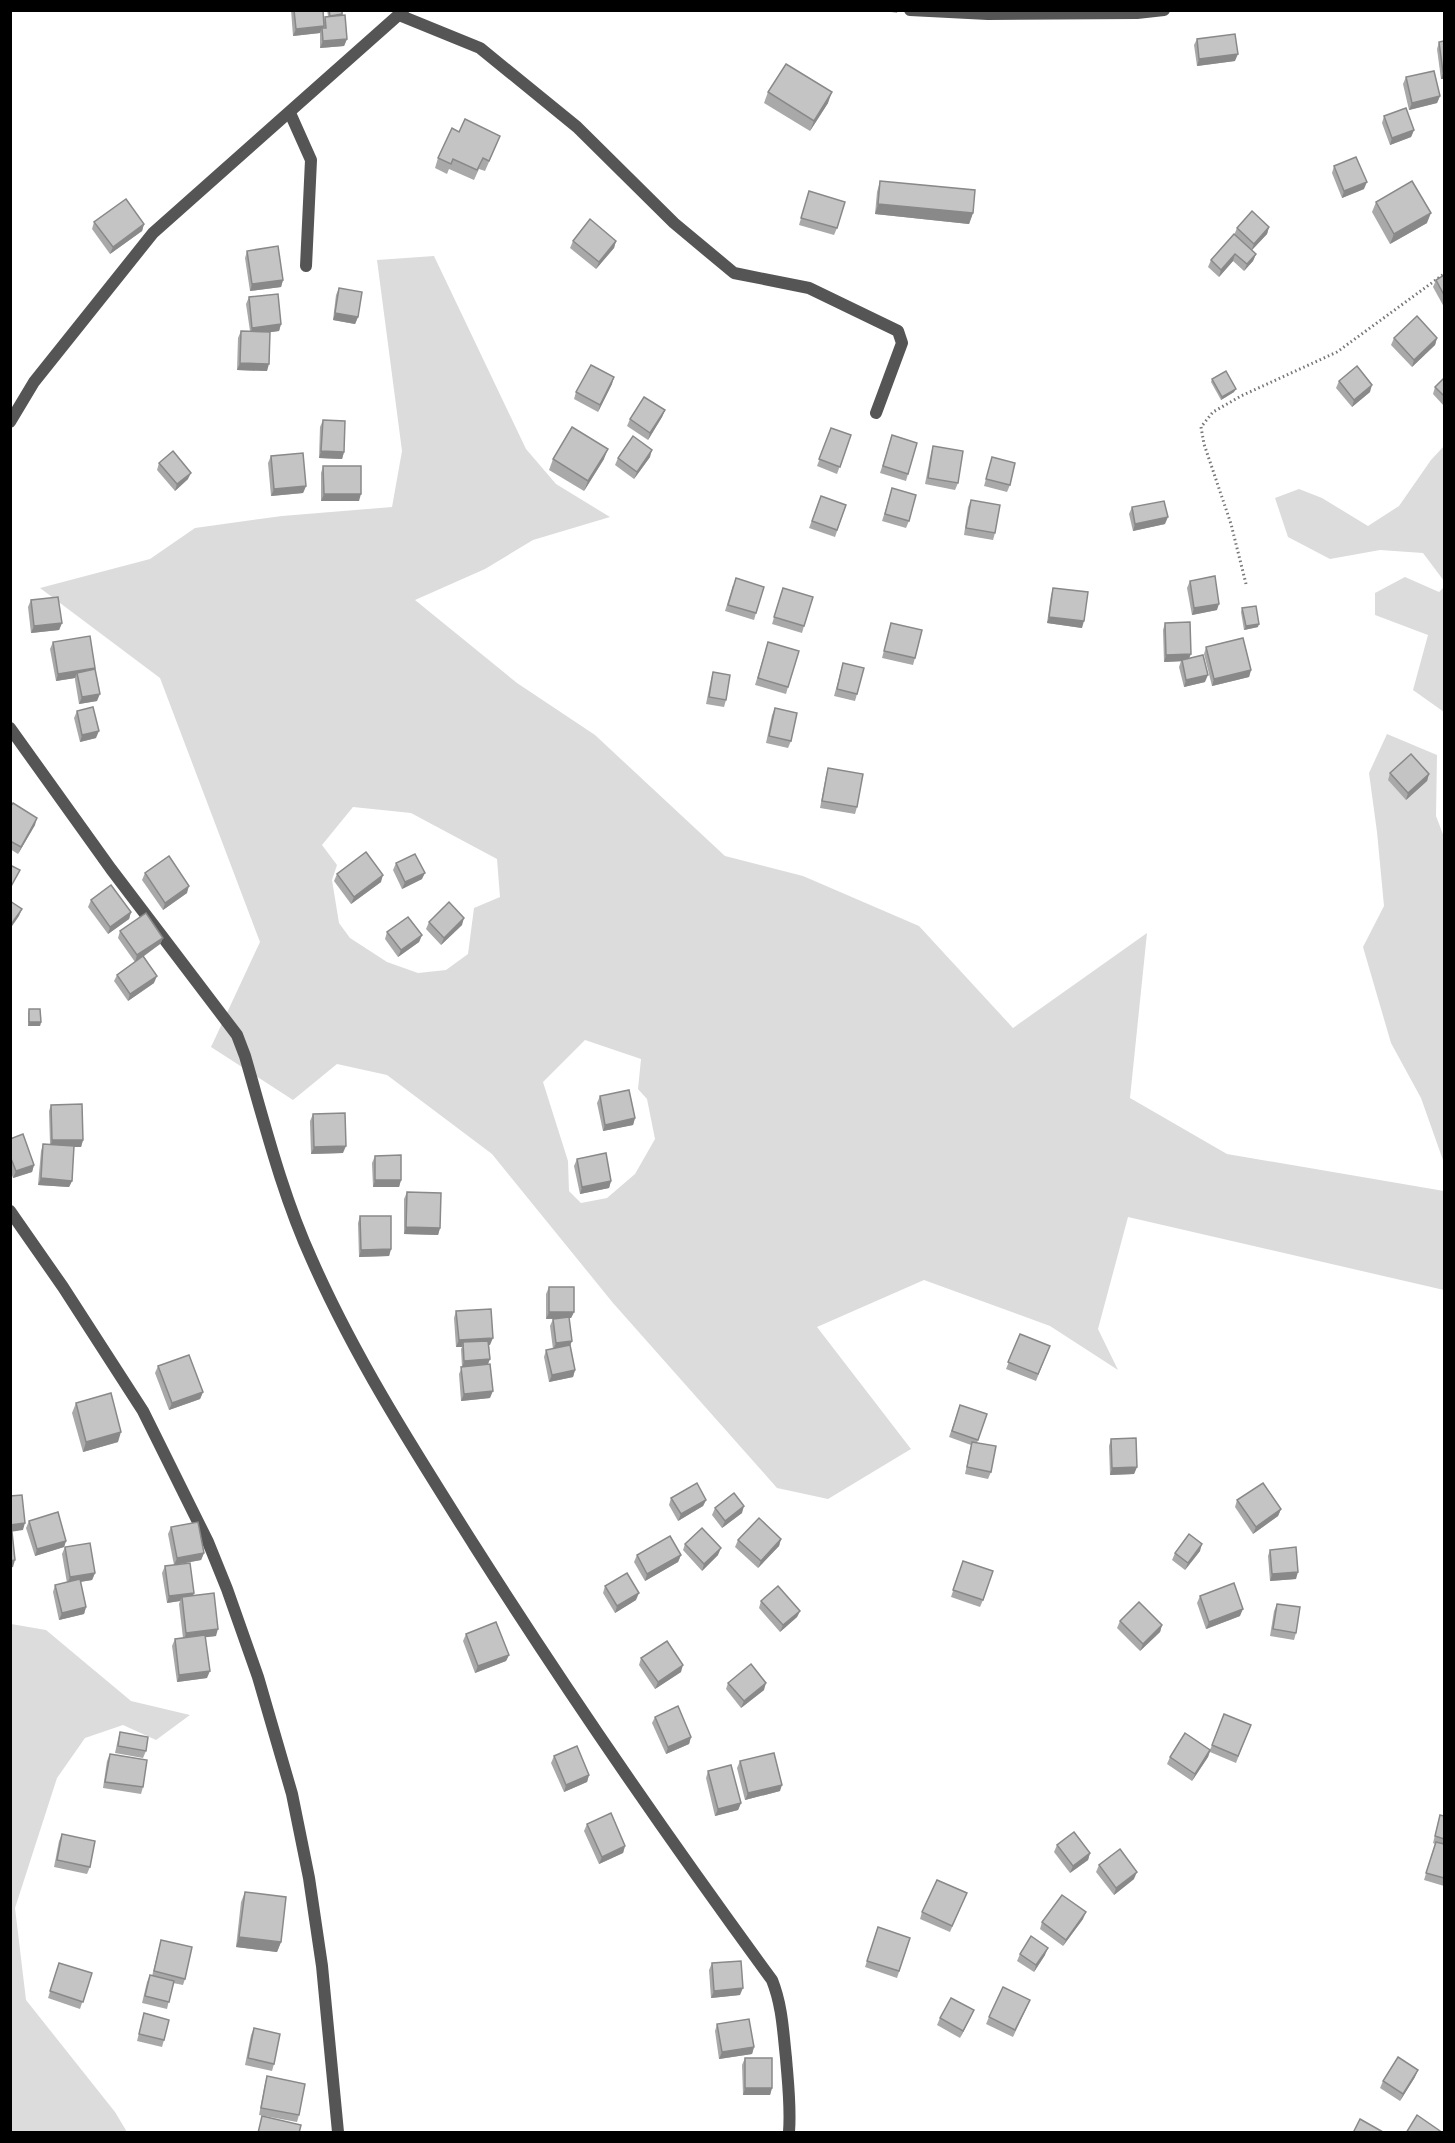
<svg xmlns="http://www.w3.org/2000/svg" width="1455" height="2143" font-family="Raleway,sans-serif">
<rect width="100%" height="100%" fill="#fff"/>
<g fill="#dcdcdc" fill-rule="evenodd">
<path d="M434 256 526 449 556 484 610 517 533 540 485 569 415 600 517 683 595 735 725 856 803 876 919 926 1013 1028 1147 933 1130 1098 1227 1154 1444 1191V1290L1128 1217 1098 1329 1118 1370 1050 1326 924 1280 817 1327 911 1449 828 1499 777 1488 613 1303 492 1154 387 1075 337 1064 293 1100 211 1047 260 942 160 678 40 588 150 559 195 528 282 516 392 507 402 451 377 260ZM353 807 411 813 497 859 500 897 474 908 468 954 446 970 418 973 387 962 350 938 339 923 332 880 337 865 322 845ZM585 1040 641 1059 638 1089 647 1099 655 1139 635 1174 607 1198 581 1203 569 1191 568 1161 543 1082Z"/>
<path d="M1444 446V581L1423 553 1380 550 1330 559 1288 537 1275 498 1299 489 1322 498 1368 526 1399 506 1431 460Z"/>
<path d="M1405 577 1439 592 1444 587V712L1413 690 1428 635 1375 615V593Z"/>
<path d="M1387 734 1437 755 1436 816 1444 837V1163L1421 1098 1391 1043 1363 947 1384 906 1377 832 1369 773Z"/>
<path d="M11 1624 46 1630 131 1701 190 1715 156 1740 123 1725 85 1738 57 1778 15 1908 26 2000 115 2112 127 2132H11Z"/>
</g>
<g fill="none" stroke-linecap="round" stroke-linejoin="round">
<path stroke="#777" stroke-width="3" stroke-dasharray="1.5 3" stroke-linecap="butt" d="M1246 584 1231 524 1204 444 1201 427 1213 412 1241 396 1337 352 1444 274"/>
<g stroke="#555" stroke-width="12">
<path d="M910 10 988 14 1137 13 1164 10"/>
<path d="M399 15 480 48 577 127 674 223 734 273 809 288 898 331 902 343 876 413"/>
<path d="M290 113 311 160 306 266"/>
<path d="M10 422 34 382 153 233 403 11"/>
<path d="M10 728 111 869 237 1035 245 1056C265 1125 282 1194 312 1260 356 1360 416 1453 474 1545 568 1693 668 1838 772 1980 782 2005 783 2030 786 2058 788 2083 791 2107 789 2132"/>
<path d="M10 1211 63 1287 143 1411 208 1542 227 1589 258 1677 292 1794 309 1878 322 1966 338 2132"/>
</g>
</g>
<g fill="#a9a9a9">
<path d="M291 10H323L324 21 325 17 328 16 327 10H342L347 39 344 46 320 48V33L293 36Z"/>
<path d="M880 10H898L897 13Z"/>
<path d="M1197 39 1235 61 1197 66 1194 45Z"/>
<path d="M1439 42 1444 79H1441L1437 49Z"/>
<path d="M1406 77 1440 96 1437 103 1409 110 1403 84Z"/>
<path d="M768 92 828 103 810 131 764 103Z"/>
<path d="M1384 116 1414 130 1411 137 1390 145 1382 123Z"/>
<path d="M459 132 496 146 485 171 479 169 474 180 449 169 447 174 435 168 438 158Z"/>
<path d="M1334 166 1364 189 1342 198 1332 173Z"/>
<path d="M880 181 973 213 969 224 875 214 877 192Z"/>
<path d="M807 198 837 228 834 235 799 225Z"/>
<path d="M1376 202 1427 223 1390 244 1372 212Z"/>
<path d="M94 222 144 224 142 231 110 254 92 229Z"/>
<path d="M1269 227 1267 234 1252 250 1256 254 1253 261 1244 271 1233 261 1219 277 1208 267 1211 260 1234 235 1237 228Z"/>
<path d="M573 241H616L614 248 596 269 570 248Z"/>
<path d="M247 251 283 280 281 287 250 291 245 258Z"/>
<path d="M1444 275V307L1433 287 1436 280Z"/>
<path d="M339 288 358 317 355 324 333 320 336 295Z"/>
<path d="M249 297 281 324 279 331 270 332 267 371 237 370 238 338 241 331H250L246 304Z"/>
<path d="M1394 338H1437L1435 345 1412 367 1391 345Z"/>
<path d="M1444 378V406L1433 394 1435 387Z"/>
<path d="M1212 379 1234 392 1221 400 1211 382Z"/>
<path d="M1339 381 1370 392 1352 407 1336 388Z"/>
<path d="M612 384 598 412 574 399 576 392Z"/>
<path d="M665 410 662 417 648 440 627 426 630 419Z"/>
<path d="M323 420 344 452 342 459 319 458 320 427Z"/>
<path d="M831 428 851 435 837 474 817 466Z"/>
<path d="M890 442 908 474 906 481 880 473Z"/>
<path d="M933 446 958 483 955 490 925 484 931 453Z"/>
<path d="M271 456 306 486 303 493 271 496 268 463Z"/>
<path d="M650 457 634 479 615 465 618 458Z"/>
<path d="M992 457 1010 485 1007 492 984 486Z"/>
<path d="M553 459H604L584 491 549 470Z"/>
<path d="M159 463 188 479 175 491 157 470Z"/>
<path d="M323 466 359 501H321V473Z"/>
<path d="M890 495 909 521 906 528 882 521Z"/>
<path d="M821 496 846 505 835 537 809 528Z"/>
<path d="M971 500 995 533 993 540 964 535 968 507Z"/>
<path d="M1132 507 1165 524 1133 531 1129 514Z"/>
<path d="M1190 581 1217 610 1192 615 1187 588Z"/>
<path d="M733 585 756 613 754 620 725 611Z"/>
<path d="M783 588 804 626 802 633 772 624Z"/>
<path d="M1053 588 1082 628 1047 623 1051 595Z"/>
<path d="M31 600 62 623 59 630 31 633 28 607Z"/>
<path d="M1242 608 1258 627 1244 630 1241 612Z"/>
<path d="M891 623 915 658 913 665 882 658Z"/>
<path d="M1165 623 1205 682 1184 687 1179 667 1181 661 1164 662 1163 630Z"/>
<path d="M53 642 95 669 97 701 79 704 75 680V678L56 681 50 649Z"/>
<path d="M768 642 788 687 786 694 755 685Z"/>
<path d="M1206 647 1251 670 1249 677 1212 686 1204 654Z"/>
<path d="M843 663 857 694 855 701 834 696Z"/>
<path d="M713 672 726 700 724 707 706 704 711 679Z"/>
<path d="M775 708 791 741 788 748 766 743 772 715Z"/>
<path d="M77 711 96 738 80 742 74 718Z"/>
<path d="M828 768 857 807 855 814 820 808 826 775Z"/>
<path d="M1390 773 1429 774 1427 781 1406 800 1388 780Z"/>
<path d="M10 807 35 825 18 854 10 849Z"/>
<path d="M396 863 422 879 402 889 393 870Z"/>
<path d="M145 873 187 893 163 910 142 880Z"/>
<path d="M337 874 381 882 351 904 334 881Z"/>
<path d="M91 900 131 912 129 919 108 934 88 907Z"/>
<path d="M429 922 462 925 441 945 426 929Z"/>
<path d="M120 931 163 938 160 944 143 957 154 983 128 1001 114 981 117 975 135 962 118 938Z"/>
<path d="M387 932 422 935 419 942 398 957 385 939Z"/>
<path d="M29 1009 41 1022 40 1026H28V1013Z"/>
<path d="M600 1096 635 1118 633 1125 603 1131 597 1103Z"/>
<path d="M51 1105 83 1140 81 1147H74L72 1181 69 1187 38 1185 41 1151 43 1144H50L49 1111Z"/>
<path d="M313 1114 343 1153 311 1154 310 1121Z"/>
<path d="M10 1139 34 1165 32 1172 13 1178 10 1170Z"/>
<path d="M375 1156 401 1180 399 1187H373L372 1163Z"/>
<path d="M577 1159 611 1181 609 1188 580 1194 574 1166Z"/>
<path d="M407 1192 440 1228 438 1235 404 1234V1199Z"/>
<path d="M360 1216 391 1249 389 1256 359 1257 358 1223Z"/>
<path d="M549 1287 574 1312 571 1318H569L572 1341 570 1345 575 1370 573 1377 549 1382 544 1357 546 1350 553 1349 550 1326 553 1319H546V1294Z"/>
<path d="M456 1311 490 1345H489L490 1359 488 1364 490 1398 461 1401 459 1374 462 1367 461 1349 462 1347H456L454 1318Z"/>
<path d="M1020 1334 1050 1346 1036 1381 1006 1369Z"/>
<path d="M158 1366 203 1392 200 1399 169 1410 155 1373Z"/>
<path d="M76 1403 118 1442 83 1452 72 1413Z"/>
<path d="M960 1405 987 1414 977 1443 991 1472 988 1479 965 1474 971 1445 949 1437Z"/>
<path d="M1111 1439 1137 1467 1134 1474 1110 1475 1109 1446Z"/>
<path d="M671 1498 706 1500 703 1506 678 1521 669 1505Z"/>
<path d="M1237 1500 1281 1509 1278 1516 1253 1534 1235 1507Z"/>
<path d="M715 1508 742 1513 722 1528 712 1515Z"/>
<path d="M29 1521 66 1541 64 1547 35 1556 26 1528Z"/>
<path d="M171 1527 204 1553 201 1560 174 1565 168 1534Z"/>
<path d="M781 1539 779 1546 758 1568 735 1547 738 1540Z"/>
<path d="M685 1544 718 1555 702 1571 683 1550Z"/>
<path d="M65 1547 95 1573 92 1580 80 1582 86 1607 84 1614 59 1620 53 1592 55 1585 67 1583 62 1554Z"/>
<path d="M1270 1550 1296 1579 1270 1581 1268 1556Z"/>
<path d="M1200 1551 1185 1570 1172 1560 1175 1553Z"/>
<path d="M637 1555H681L678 1562 645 1581 634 1562Z"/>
<path d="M963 1561 983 1600 980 1607 951 1597Z"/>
<path d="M165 1566 193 1596 216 1636 206 1637 207 1678 177 1682 172 1646 175 1639 183 1638 179 1604 180 1601 167 1603 162 1573Z"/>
<path d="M605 1586 636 1600 615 1613 603 1593Z"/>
<path d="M1200 1596 1240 1616 1206 1629 1197 1603Z"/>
<path d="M761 1601 800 1611 797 1617 780 1632 759 1608Z"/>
<path d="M1277 1604 1296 1633 1294 1640 1270 1636 1274 1611Z"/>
<path d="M1120 1621 1162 1625 1160 1632 1140 1651 1117 1628Z"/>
<path d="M466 1634 509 1655 506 1661 475 1673 463 1641Z"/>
<path d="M641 1658 681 1672 655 1689 639 1665Z"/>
<path d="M728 1683 764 1690 741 1708 726 1689Z"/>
<path d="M1224 1714 1251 1725 1236 1763 1210 1752 1208 1757 1192 1781 1167 1764 1170 1757 1210 1750Z"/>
<path d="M655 1717 691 1737 689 1744 666 1754 652 1723Z"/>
<path d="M120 1732 146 1751 143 1758 115 1753 118 1739Z"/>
<path d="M110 1754 143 1787 141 1794 103 1788 107 1761Z"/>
<path d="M554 1756 589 1775 587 1782 564 1792 551 1763Z"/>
<path d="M740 1761 780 1791 745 1800 737 1768Z"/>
<path d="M708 1771 741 1803 738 1810 715 1816 706 1778Z"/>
<path d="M1440 1815 1444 1816V1886L1424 1880 1435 1844 1433 1843Z"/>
<path d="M587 1824 625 1846 623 1853 599 1864 584 1831Z"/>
<path d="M62 1834 90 1867 87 1874 54 1867 59 1841Z"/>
<path d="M1057 1845 1090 1853 1088 1860 1070 1873 1054 1852Z"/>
<path d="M1099 1865 1134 1879 1114 1895 1096 1872Z"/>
<path d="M245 1892 281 1942 277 1952 236 1947 241 1902Z"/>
<path d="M967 1893 950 1932 920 1919 922 1912Z"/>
<path d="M1083 1919 1063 1946 1040 1929 1042 1922Z"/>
<path d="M878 1927 910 1938 897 1978 865 1967Z"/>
<path d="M161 1940 185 1979 183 1985 173 1983 167 2009 142 2003 147 1982 150 1975 152 1976Z"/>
<path d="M1020 1954 1045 1955 1034 1972 1017 1961Z"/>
<path d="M59 1963 92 1973 80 2009 48 1998Z"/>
<path d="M712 1963 740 1995 711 1998 709 1970Z"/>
<path d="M1027 2007 1013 2037 986 2024 989 2017Z"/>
<path d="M144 2013 164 2040 162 2047 137 2041Z"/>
<path d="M971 2017 960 2038 937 2025 940 2018Z"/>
<path d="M717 2024 754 2047 752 2054 719 2059 715 2031Z"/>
<path d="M254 2028 274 2064 272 2071 245 2065 251 2035Z"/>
<path d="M745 2058 772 2088 770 2095H743L742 2065Z"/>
<path d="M267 2076 299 2115 297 2122 259 2115 265 2083Z"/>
<path d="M1415 2077 1400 2101 1380 2088 1383 2081Z"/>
</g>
<g fill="#898989">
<path d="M324 26 322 32V28L320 33 293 36 296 29Z"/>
<path d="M347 39 344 46 320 48 323 41Z"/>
<path d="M1238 54 1235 61 1197 66 1199 59Z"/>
<path d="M1443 72H1444V79H1441Z"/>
<path d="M832 92 828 103 810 131 814 121Z"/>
<path d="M1440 96 1437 103 1409 110 1412 103Z"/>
<path d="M1414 130 1411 137 1390 145 1392 138Z"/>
<path d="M1367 182 1364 189 1342 198 1344 191Z"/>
<path d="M878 204 973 213 969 224 875 214Z"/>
<path d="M1431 213 1427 223 1390 244 1394 234Z"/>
<path d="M144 224 142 231 110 254 113 247Z"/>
<path d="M1269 227 1267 234 1251 251 1254 244Z"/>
<path d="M616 241 614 248 596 269 599 262Z"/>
<path d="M1235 254 1233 261 1219 277 1221 270Z"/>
<path d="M1256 254 1253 261 1244 271 1247 264Z"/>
<path d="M283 280 281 287 250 291 252 284Z"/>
<path d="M335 313 358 317 355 324 333 320Z"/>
<path d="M281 324 279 331 250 335 252 328Z"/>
<path d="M1437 338 1435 345 1412 367 1414 360Z"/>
<path d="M240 363 269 364 267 371 237 370Z"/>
<path d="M614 377 612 384 598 412 600 405Z"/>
<path d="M1372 385 1370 392 1352 407 1354 400Z"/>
<path d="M1236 389 1234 392 1221 400 1222 397Z"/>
<path d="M665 410 662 417 648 440 650 433Z"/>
<path d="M608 449 604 459 584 491 588 481Z"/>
<path d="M652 450 650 457 634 479 637 472Z"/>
<path d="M321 451 344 452 342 459 319 458Z"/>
<path d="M191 473 188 479 175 491 177 484Z"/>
<path d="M306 486 303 493 271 496 274 489Z"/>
<path d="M324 494H361L359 501H321Z"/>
<path d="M1168 517 1165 524 1133 531 1135 524Z"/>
<path d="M1219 604 1217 610 1192 615 1194 608Z"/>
<path d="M1049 617 1084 621 1082 628 1047 623Z"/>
<path d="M62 623 59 630 31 633 34 626Z"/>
<path d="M1259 624 1258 627 1244 630 1246 626Z"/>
<path d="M1191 654 1188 661 1164 662 1166 655Z"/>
<path d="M95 668 93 675 77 673 75 678 56 681 58 674Z"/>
<path d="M1251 670 1249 677 1212 686 1214 679Z"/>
<path d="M1208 675 1205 682 1184 687 1186 680Z"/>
<path d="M100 694 97 701 79 704 82 697Z"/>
<path d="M99 731 96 738 80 742 82 735Z"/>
<path d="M1429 774 1427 781 1406 800 1408 793Z"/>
<path d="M37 818 35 825 18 854 21 847Z"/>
<path d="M425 873 422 879 402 889 405 882Z"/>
<path d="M383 875 381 882 351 904 354 897Z"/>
<path d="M189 886 187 893 163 910 165 903Z"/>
<path d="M22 909 19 916 10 929V926Z"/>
<path d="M131 912 129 919 108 934 110 927Z"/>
<path d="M464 918 462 925 441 945 444 938Z"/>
<path d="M422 935 419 942 398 957 401 950Z"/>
<path d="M163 938 160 944 135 962 137 955Z"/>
<path d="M157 976 154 983 128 1001 130 994Z"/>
<path d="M29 1022H41L40 1026H28Z"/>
<path d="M635 1118 633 1125 603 1131 605 1125Z"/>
<path d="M52 1140H83L81 1147H50Z"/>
<path d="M346 1146 343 1153 311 1154 314 1147Z"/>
<path d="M34 1165 32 1172 13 1178 16 1171Z"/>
<path d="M41 1178 72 1181 69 1187 38 1185Z"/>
<path d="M375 1180H401L399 1187H373Z"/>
<path d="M611 1181 609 1188 580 1194 582 1187Z"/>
<path d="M406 1227 440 1228 438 1235 404 1234Z"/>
<path d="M391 1249 389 1256 359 1257 361 1250Z"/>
<path d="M549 1312H574L571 1318 546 1319Z"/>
<path d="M493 1338 490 1345 463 1347V1342L462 1347H456L459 1340Z"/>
<path d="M572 1341 569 1348 553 1350 556 1343Z"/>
<path d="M490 1359 487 1366 462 1368 464 1361Z"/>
<path d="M575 1370 573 1377 549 1382 552 1375Z"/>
<path d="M493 1391 490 1398 461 1401 464 1394Z"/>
<path d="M203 1392 200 1399 169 1410 172 1403Z"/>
<path d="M121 1432 118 1442 83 1452 86 1442Z"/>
<path d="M1137 1467 1134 1474 1110 1475 1112 1468Z"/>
<path d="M706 1500 703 1506 678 1521 681 1514Z"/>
<path d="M744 1506 742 1513 722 1528 725 1521Z"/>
<path d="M1281 1509 1278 1516 1253 1534 1256 1527Z"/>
<path d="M25 1523 23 1530 10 1532V1525Z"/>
<path d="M781 1539 779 1546 758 1568 761 1561Z"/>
<path d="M66 1541 64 1547 35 1556 37 1549Z"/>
<path d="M1202 1544 1200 1551 1185 1570 1188 1563Z"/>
<path d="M721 1548 718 1555 702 1571 704 1564Z"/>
<path d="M204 1553 201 1560 174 1565 177 1558Z"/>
<path d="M681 1555 678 1562 645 1581 647 1574Z"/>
<path d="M15 1560 13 1567 10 1568V1561Z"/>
<path d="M1298 1572 1296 1579 1270 1581 1272 1574Z"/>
<path d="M95 1573 92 1580 67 1584 70 1577Z"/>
<path d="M194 1593 192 1600 182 1597 180 1601 167 1603 169 1596Z"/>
<path d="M639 1593 636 1600 615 1613 617 1606Z"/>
<path d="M86 1607 84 1614 59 1620 62 1613Z"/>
<path d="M1243 1609 1240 1616 1206 1629 1209 1622Z"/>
<path d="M800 1611 797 1617 780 1632 783 1625Z"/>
<path d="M1162 1625 1160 1632 1140 1651 1143 1644Z"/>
<path d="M218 1629 216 1636 184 1640 186 1633Z"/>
<path d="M509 1655 506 1661 475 1673 478 1666Z"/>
<path d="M683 1665 681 1672 655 1689 658 1682Z"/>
<path d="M210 1671 207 1678 177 1682 179 1675Z"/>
<path d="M766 1683 764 1690 741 1708 744 1701Z"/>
<path d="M691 1737 689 1744 666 1754 668 1747Z"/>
<path d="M1210 1750 1208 1757 1192 1781 1195 1774Z"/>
<path d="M589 1775 587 1782 564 1792 566 1785Z"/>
<path d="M782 1785 780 1791 745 1800 748 1793Z"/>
<path d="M741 1803 738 1810 715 1816 718 1809Z"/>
<path d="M625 1846 623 1853 599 1864 602 1857Z"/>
<path d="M1090 1853 1088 1860 1070 1873 1073 1866Z"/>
<path d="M1137 1872 1134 1879 1114 1895 1116 1888Z"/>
<path d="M1086 1912 1083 1919 1063 1946 1066 1940Z"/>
<path d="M239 1937 281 1942 277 1952 236 1947Z"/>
<path d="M1048 1948 1045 1955 1034 1972 1036 1965Z"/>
<path d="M743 1988 740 1995 711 1998 714 1991Z"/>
<path d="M974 2010 971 2017 960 2038 963 2031Z"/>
<path d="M754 2047 752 2054 719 2059 722 2052Z"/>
<path d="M1418 2070 1415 2077 1400 2101 1403 2094Z"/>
<path d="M745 2088H772L770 2095H743Z"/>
</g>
<g fill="#c4c4c4" stroke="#898989" stroke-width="1.5">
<path d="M294 10H323L324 26 296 29Z"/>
<path d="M329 10H342V14L330 16Z"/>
<path d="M345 15 347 39 323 41 322 28H326L325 17Z"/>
<path d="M1235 34 1238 54 1199 59 1197 39Z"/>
<path d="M1444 41V72H1443L1439 42Z"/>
<path d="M786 64 832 92 814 121 768 92Z"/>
<path d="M1434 71 1440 96 1412 103 1406 77Z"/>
<path d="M1406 108 1414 130 1392 138 1384 116Z"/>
<path d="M465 119 500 136 489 161 483 158 477 170 453 159 451 164 438 158 452 128 459 132Z"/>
<path d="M1356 157 1367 182 1344 191 1334 166Z"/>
<path d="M880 181 975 190 973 213 878 204Z"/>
<path d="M1412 181 1431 213 1394 234 1376 202Z"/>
<path d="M809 191 845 202 837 228 801 218Z"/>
<path d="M126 199 144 224 113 247 94 222Z"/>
<path d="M1252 211 1269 227 1254 244 1237 228Z"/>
<path d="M590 219 616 241 599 262 573 241Z"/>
<path d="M1234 234 1256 254 1247 264 1235 254 1221 270 1211 260Z"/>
<path d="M278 246 283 280 252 284 247 251Z"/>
<path d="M1444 275V295L1436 280Z"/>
<path d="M339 288 362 292 358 317 335 313Z"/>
<path d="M278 294 281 324 252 328 249 297Z"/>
<path d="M1417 316 1437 338 1414 360 1394 338Z"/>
<path d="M241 331 270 332 269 364 240 363Z"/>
<path d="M591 365 614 377 600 405 576 392Z"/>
<path d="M1357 366 1372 385 1354 400 1339 381Z"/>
<path d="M1226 371 1236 389 1222 397 1212 379Z"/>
<path d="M1444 378V396L1435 387Z"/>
<path d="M644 397 665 410 650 433 630 419Z"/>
<path d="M323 420 345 421 344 452 321 451Z"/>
<path d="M572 427 608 449 588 481 553 459Z"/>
<path d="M831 428 851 435 840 467 819 459Z"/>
<path d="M892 435 917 443 908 474 883 466Z"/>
<path d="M633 436 652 450 637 472 618 458Z"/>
<path d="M933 446 963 451 958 483 928 478Z"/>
<path d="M173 451 191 473 177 484 159 463Z"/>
<path d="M303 453 306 486 274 489 271 456Z"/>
<path d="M992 457 1015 463 1010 485 986 479Z"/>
<path d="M323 466H361V494H324Z"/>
<path d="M892 488 916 495 909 521 885 514Z"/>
<path d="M821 496 846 505 837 530 812 521Z"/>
<path d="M971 500 1000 505 995 533 966 528Z"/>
<path d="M1164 501 1168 517 1135 524 1132 507Z"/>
<path d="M1215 576 1219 604 1194 608 1190 581Z"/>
<path d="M736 578 764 587 756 613 728 605Z"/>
<path d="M783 588 813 597 804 626 774 617Z"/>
<path d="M1053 588 1088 592 1084 621 1049 617Z"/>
<path d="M58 597 62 623 34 626 31 600Z"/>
<path d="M1256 606 1259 624 1246 626 1242 608Z"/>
<path d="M1190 622 1191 654 1166 655 1165 623Z"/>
<path d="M891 623 922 630 915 658 884 651Z"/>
<path d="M90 636 95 668 58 674 53 642Z"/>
<path d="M1243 638 1251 670 1214 679 1206 647Z"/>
<path d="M768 642 799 651 788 687 758 678Z"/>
<path d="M1203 655 1208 675 1186 680 1182 660Z"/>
<path d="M843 663 864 668 857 694 837 689Z"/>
<path d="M95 669 100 694 82 697 77 673Z"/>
<path d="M713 672 730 675 726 700 709 697Z"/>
<path d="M93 707 99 731 82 735 77 711Z"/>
<path d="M775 708 797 713 791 741 769 736Z"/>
<path d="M1411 754 1429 774 1408 793 1390 773Z"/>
<path d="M828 768 863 774 857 807 822 801Z"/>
<path d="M13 803 37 818 21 847 10 841V807Z"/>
<path d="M366 852 383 875 354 897 337 874Z"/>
<path d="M415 854 425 873 405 882 396 863Z"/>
<path d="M169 856 189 886 165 903 145 873Z"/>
<path d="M10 865 20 870 10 888Z"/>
<path d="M111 885 131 912 110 927 91 900Z"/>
<path d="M10 901 22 909 10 926Z"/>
<path d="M449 902 464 918 444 938 429 922Z"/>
<path d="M146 913 163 938 137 955 120 931Z"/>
<path d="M408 917 422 935 401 950 387 932Z"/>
<path d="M143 956 157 976 130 994 117 975Z"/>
<path d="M29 1009H40L41 1022H29Z"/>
<path d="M629 1090 635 1118 605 1125 600 1096Z"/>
<path d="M82 1104 83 1140H52L51 1105Z"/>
<path d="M345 1113 346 1146 314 1147 313 1114Z"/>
<path d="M23 1134 34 1165 16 1171 10 1156V1139Z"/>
<path d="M43 1144 74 1146 72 1181 41 1178Z"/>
<path d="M606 1153 611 1181 582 1187 577 1159Z"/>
<path d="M401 1155V1180H375V1156Z"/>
<path d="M407 1192 441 1193 440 1228 406 1227Z"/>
<path d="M360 1216H391V1249L361 1250Z"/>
<rect x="549" y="1287" width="25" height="25"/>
<path d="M491 1309 493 1338 459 1340 456 1311Z"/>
<path d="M569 1317 572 1341 556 1343 553 1319Z"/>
<path d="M1020 1334 1050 1346 1038 1374 1008 1362Z"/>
<path d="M488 1341 490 1359 464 1361 463 1342Z"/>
<path d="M570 1345 575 1370 552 1375 546 1350Z"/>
<path d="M189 1355 203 1392 172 1403 158 1366Z"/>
<path d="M490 1364 493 1391 464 1394 461 1367Z"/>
<path d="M111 1393 121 1432 86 1442 76 1403Z"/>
<path d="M960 1405 987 1414 978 1440 952 1431Z"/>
<path d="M1136 1438 1137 1467 1112 1468 1111 1439Z"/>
<path d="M972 1442 996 1446 991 1472 967 1467Z"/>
<path d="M697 1483 706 1500 681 1514 671 1498Z"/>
<path d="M1263 1483 1281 1509 1256 1527 1237 1500Z"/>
<path d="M734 1493 744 1506 725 1521 715 1508Z"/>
<path d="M22 1495 25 1523 10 1525V1496Z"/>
<path d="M58 1512 66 1541 37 1549 29 1521Z"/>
<path d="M759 1518 781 1539 761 1561 738 1540Z"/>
<path d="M198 1522 204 1553 177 1558 171 1527Z"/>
<path d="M702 1528 721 1548 704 1564 685 1544Z"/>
<path d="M10 1532H12L15 1560 10 1561Z"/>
<path d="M1189 1534 1202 1544 1188 1563 1175 1553Z"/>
<path d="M670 1536 681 1555 647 1574 637 1555Z"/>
<path d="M90 1543 95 1573 70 1577 65 1547Z"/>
<path d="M1296 1547 1298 1572 1272 1574 1270 1550Z"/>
<path d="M963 1561 993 1571 983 1600 953 1590Z"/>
<path d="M190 1563 194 1593 169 1596 165 1566Z"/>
<path d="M627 1573 639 1593 617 1606 605 1586Z"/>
<path d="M80 1579 86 1607 62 1613 55 1585Z"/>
<path d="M1234 1583 1243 1609 1209 1622 1200 1596Z"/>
<path d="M778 1586 800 1611 783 1625 761 1601Z"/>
<path d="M214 1593 218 1629 186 1633 182 1597Z"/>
<path d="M1139 1602 1162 1625 1143 1644 1120 1621Z"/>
<path d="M1277 1604 1300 1607 1296 1633 1273 1629Z"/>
<path d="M496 1622 509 1655 478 1666 466 1634Z"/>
<path d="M205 1635 210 1671 179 1675 175 1639Z"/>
<path d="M667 1641 683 1665 658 1682 641 1658Z"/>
<path d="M751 1664 766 1683 744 1701 728 1683Z"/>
<path d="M678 1706 691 1737 668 1747 655 1717Z"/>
<path d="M1224 1714 1251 1725 1238 1756 1212 1745Z"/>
<path d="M120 1732 148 1737 146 1751 118 1746Z"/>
<path d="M1185 1733 1210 1750 1195 1774 1170 1757Z"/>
<path d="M577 1746 589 1775 566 1785 554 1756Z"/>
<path d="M774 1753 782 1785 748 1793 740 1761Z"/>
<path d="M110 1754 147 1760 143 1787 105 1782Z"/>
<path d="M731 1765 741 1803 718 1809 708 1771Z"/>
<path d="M611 1813 625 1846 602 1857 587 1824Z"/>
<path d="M1440 1815 1444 1816V1839L1435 1836Z"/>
<path d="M1074 1832 1090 1853 1073 1866 1057 1845Z"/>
<path d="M62 1834 95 1841 90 1867 57 1860Z"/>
<path d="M1436 1842 1444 1844V1878L1426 1873Z"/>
<path d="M1120 1849 1137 1872 1116 1888 1099 1865Z"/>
<path d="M937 1880 967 1893 952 1926 922 1912Z"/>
<path d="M245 1892 286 1897 281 1942 239 1937Z"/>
<path d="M1062 1895 1086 1912 1066 1940 1042 1922Z"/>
<path d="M878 1927 910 1938 899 1971 867 1961Z"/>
<path d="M1031 1936 1048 1948 1036 1965 1020 1954Z"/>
<path d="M161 1940 192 1947 185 1979 154 1971Z"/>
<path d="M741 1961 743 1988 714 1991 712 1963Z"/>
<path d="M59 1963 92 1973 83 2002 50 1991Z"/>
<path d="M150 1975 174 1981 169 2002 145 1996Z"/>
<path d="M1003 1987 1030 2000 1015 2030 989 2017Z"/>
<path d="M951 1998 974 2010 963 2031 940 2018Z"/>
<path d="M144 2013 169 2020 164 2040 139 2034Z"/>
<path d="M749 2019 754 2047 722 2052 717 2024Z"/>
<path d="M254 2028 280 2034 274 2064 248 2058Z"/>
<path d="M1398 2057 1418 2070 1403 2094 1383 2081Z"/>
<rect x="745" y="2058" width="27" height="30"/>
<path d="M267 2076 305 2084 299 2115 261 2108Z"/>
<path d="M1417 2115 1443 2133H1406Z"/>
<path d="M262 2116 301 2125 299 2133H258Z"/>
<path d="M1360 2119 1383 2132 1382 2133H1353Z"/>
</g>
<rect width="1455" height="2143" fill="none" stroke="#000000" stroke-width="24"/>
</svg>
